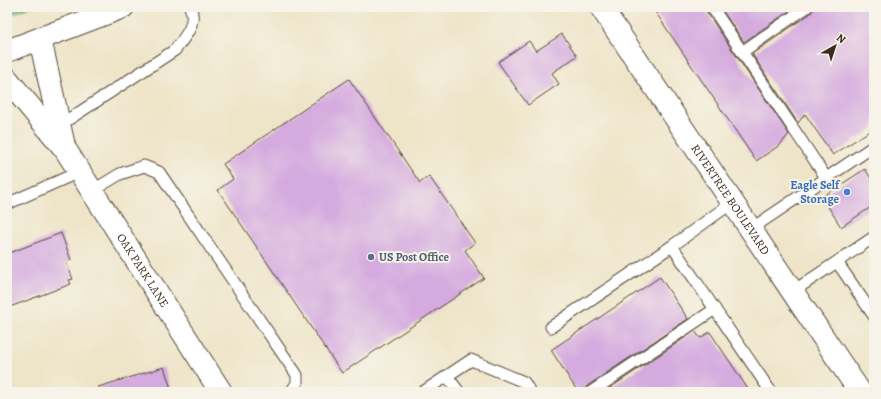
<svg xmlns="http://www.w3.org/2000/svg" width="881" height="399" font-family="Alegreya,serif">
<rect width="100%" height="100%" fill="#f7f3e8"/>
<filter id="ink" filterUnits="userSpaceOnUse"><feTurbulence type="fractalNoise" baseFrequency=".025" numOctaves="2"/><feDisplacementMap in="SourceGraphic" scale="8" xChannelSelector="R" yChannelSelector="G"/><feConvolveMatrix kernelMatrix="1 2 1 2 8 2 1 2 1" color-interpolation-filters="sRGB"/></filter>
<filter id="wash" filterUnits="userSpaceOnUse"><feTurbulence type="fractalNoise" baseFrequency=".012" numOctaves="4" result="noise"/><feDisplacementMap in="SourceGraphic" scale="16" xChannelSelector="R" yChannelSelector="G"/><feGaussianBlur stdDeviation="0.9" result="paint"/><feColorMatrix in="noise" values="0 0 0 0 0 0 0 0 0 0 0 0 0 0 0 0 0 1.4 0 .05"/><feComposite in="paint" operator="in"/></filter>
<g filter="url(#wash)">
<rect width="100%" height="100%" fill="#eee5c9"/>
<path fill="#76c88a" stroke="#587954" d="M7 7H30L7 16Z"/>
<g id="blocks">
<g fill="#d4aadf">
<path d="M652 7H705L706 11 789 134 780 145 756 161Z"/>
<path d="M720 7H795L744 42Z"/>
<path d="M814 7H874V128L833 155 805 114 798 123 752 54 811 13Z"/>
<path d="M562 34 577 56 552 73 559 84 528 105 498 62 529 41 536 51Z"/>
<path d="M349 79 420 183 429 176 475 243 465 250 484 278 342 373 218 190 233 179 223 164Z"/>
<path d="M865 169 874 183V205L841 227 822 197Z"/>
<path d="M61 233 71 260 66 262 73 279 69 280 71 284 7 308V254Z"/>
<path d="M660 277 688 319 587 386 584 392H578L551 350Z"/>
<path d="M695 331 700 338 710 332 750 392H604Z"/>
<path d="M164 367 172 392H99L98 387Z"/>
</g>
</g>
</g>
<g filter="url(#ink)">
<use href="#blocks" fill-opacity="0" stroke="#564638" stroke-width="1"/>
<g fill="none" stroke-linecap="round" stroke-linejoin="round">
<g stroke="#564638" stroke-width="13">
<g id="lane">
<path d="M712 7 827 179"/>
<path d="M742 52 807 7"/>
<path d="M60 125 175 50C184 38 198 23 190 7"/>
<path d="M92 191 120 174 144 166 159 172 297 375V383L291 392"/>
<path d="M733 202 672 246 771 392"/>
<path d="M7 204 79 172"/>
<path d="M751 229 874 146"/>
<path d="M837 262 874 316"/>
<path d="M792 292 874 237"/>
<path d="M551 327 672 246"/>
<path d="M447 376 459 392"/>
<path d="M423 392 471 360 524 382 530 392"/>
<path d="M591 392 715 309"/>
</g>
</g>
<g stroke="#564638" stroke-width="24">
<g id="street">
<path id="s1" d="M601 7 860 392"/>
<path d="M7 51 123 7"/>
</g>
</g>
<g stroke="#564638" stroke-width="24">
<g id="secondary">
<path d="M40 39 64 146"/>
<path id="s2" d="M7 79 65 149 221 392"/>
</g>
</g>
<use href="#lane" stroke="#fff" stroke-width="11"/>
<use href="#street" stroke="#fff" stroke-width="22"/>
<use href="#secondary" stroke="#fff" stroke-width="22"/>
</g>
</g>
<circle fill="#3f7fe0" stroke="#f7f3e8" stroke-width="1.5" cx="847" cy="192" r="4"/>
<circle fill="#5c6f8a" stroke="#f7f3e8" stroke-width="1.5" cx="371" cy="257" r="4"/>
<g text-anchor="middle" stroke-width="4" stroke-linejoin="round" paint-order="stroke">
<g font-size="12" font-weight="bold" fill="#366cbe" stroke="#f7f3e8" text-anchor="end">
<text x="839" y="189">Eagle Self<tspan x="839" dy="14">Storage</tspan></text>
</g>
<g font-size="12" fill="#3b2a1e" stroke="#f7f3e8">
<text dy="4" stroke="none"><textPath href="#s1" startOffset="232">RIVERTREE BOULEVARD</textPath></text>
<text dy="4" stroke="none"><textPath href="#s2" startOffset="235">OAK PARK LANE</textPath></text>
</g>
<g font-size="12" font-weight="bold" fill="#4e5e75" stroke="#f7f3e8" text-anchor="start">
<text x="379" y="261">US Post Office</text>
</g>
</g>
<rect width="881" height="399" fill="none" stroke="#f7f3e8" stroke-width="24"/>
<g transform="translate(835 46) rotate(39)" stroke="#f7f3e8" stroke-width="3" paint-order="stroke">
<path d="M0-3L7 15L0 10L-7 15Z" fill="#3b2a1e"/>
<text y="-6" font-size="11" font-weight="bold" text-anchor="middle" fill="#3b2a1e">N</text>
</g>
</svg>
